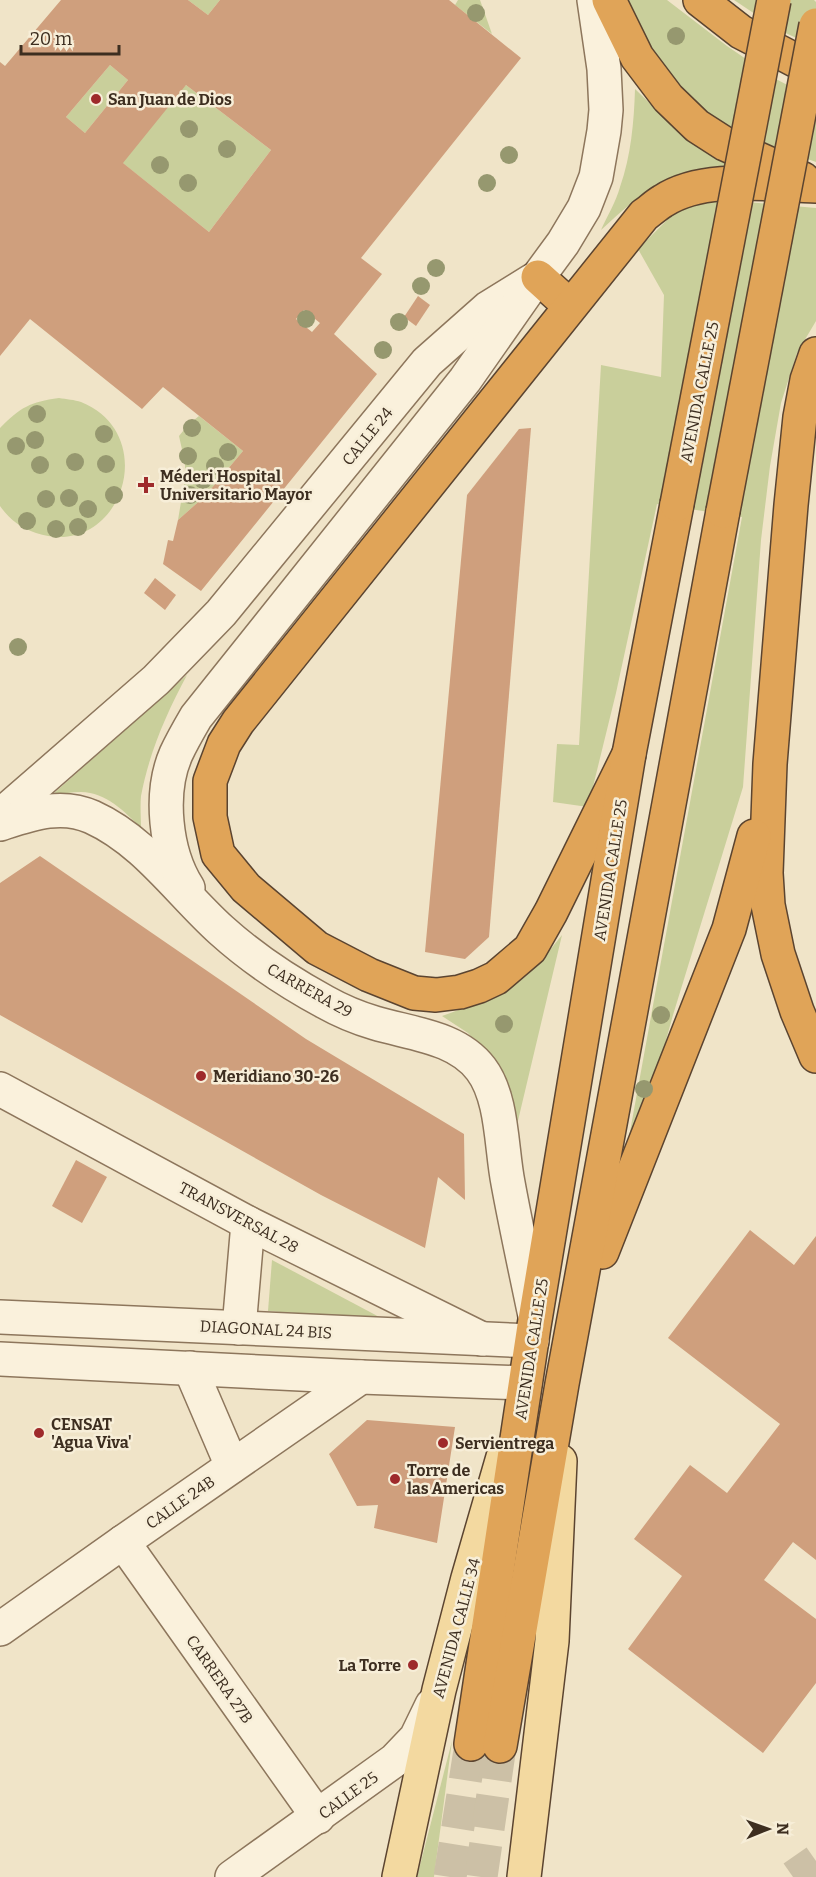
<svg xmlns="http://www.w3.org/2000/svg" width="816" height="1877" font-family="Bitter,serif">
<rect width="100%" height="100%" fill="#f0e4c8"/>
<g fill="#c9cf9b">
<path d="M188 0H220L208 15Z"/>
<path d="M458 0H480L492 34 455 5Z"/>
<path d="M621 0H667L727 46 774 78 816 100V162L731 132 695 105 659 62Z"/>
<path d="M734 0H814L816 2V47L779 30Z"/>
<path d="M110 65 128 80 85 133 66 117Z"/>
<path d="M186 85 271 150 209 232 109 152Z"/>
<path d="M635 89 667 120 697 144 733 165C711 169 684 170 664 181 640 193 620 213 601 230 607 216 616 202 620 187 631 156 634 122 635 89Z"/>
<path d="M711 199 816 208V321L797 353 781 403 770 466 761 540 743 787 673 1015 646 1112 623 1170 742 517 657 504 616 693 588 807 553 802 557 744 579 745 601 365 661 377 664 295 638 249 680 207Z"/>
<path d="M59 398C66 399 75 400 81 402 163 435 120 561 36 533 21 528 9 519 0 506V428C21 407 30 402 59 398Z"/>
<path d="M199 416 243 451 205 496 178 520 185 478V463L179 436 188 425Z"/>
<path d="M187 675C167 712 149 753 141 796 140 806 141 818 141 828 125 812 106 792 81 792 71 792 61 794 52 795Z"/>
<path d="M562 935 512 1146 492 1061 468 1033 442 1016C468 1006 497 998 520 981 537 968 549 951 562 935Z"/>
<path d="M272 1260 385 1320 268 1311Z"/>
<path d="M452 1741 434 1877H417Z"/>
</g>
<g fill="#cf9f7d" fill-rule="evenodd">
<path d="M61 0H188L208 15 220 0H449L521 58 361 258 382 274 334 334 377 374 201 591 163 564 168 540 173 541 178 520 205 496 243 451 163 387 142 409 30 319 0 356V62L5 66ZM110 65 128 80 85 133 66 117ZM186 85 271 150 209 232 123 163ZM304 310 320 323 312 332 296 319Z"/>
<path d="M418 296 430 305 416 326 404 317Z"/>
<path d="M531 428 489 937 465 959 425 952 467 495 519 429Z"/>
<path d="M155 578 176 595 165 610 144 593Z"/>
<path d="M40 856 306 1039 464 1134 465 1200 438 1177 425 1248 321 1195 0 1015V883Z"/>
<path d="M76 1160 107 1177 82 1223 52 1206Z"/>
<path d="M750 1230 794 1265 816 1236V1560L793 1542 764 1580 816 1619V1683L763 1753 628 1649 682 1576 634 1539 690 1465 727 1493 780 1424 668 1338Z"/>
<path d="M367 1420 455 1427 437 1543 374 1528 378 1505 357 1506 329 1454Z"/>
</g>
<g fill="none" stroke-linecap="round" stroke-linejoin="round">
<path stroke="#ccc0a6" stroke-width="33" stroke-dasharray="33 16" stroke-linecap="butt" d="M793 1877 816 1861"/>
<g stroke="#ccc0a6" stroke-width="33" stroke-dasharray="33 16" stroke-linecap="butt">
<path d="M450 1877 471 1744"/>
<path d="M481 1877 500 1746"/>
</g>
<g stroke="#8d765c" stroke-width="36">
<g id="minor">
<path d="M0 816 156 680 221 613 427 362 488 308 538 277 563 243 584 208 596 177 604 131 606 110 604 69 594 0"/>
<path d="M0 824C31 814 61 803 92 817 145 841 179 892 221 930 252 958 288 982 325 1002 341 1011 358 1018 375 1023 412 1034 457 1037 481 1069 503 1098 501 1148 508 1183 516 1227 526 1272 535 1316"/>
<path d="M188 888C165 852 159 793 176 754 182 741 189 729 196 717L465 380 528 290"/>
<path d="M0 1089 248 1223 482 1339"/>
<path d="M0 1317 532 1341"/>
<path d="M239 1328 248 1223"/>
<path d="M0 1359 361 1377 525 1383"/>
<path d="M190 1368 232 1466"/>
<path d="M123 1542 318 1817"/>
<path d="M0 1629 123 1542 361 1377"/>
<path d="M232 1877 395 1760 416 1738 432 1705"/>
</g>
</g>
<g stroke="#5b4430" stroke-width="36">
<g id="major">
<path d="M399 1877 439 1690 468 1578 503 1457"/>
<path d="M524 1877 552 1641 560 1461"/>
</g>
</g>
<g stroke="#5b4430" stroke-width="36">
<g id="highway">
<path d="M609 0 637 57 668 98 697 126 725 144 803 179"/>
<path d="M700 0 741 32 816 71"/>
<path d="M538 277 570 306"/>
<path d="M816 354 807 380 800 417 791 505 770 764 766 873 768 905 778 954 797 1011 816 1056"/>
<path d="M629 754 551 912 530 949 496 978 479 986 460 992 436 995 414 993 369 975 317 948 246 888 218 854 210 817V781L224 744 238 722 644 215C650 211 656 205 663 201 704 174 769 185 816 186"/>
<path d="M602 1252 729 929 754 836"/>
<path d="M471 1744 534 1326 629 754 677 504"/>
<path d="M500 1746 562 1384 723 511"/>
</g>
</g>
<use href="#minor" stroke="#faf1dc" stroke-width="33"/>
<use href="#major" stroke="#f3d9a0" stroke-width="33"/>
<use href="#highway" stroke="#e0a458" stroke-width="33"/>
<g stroke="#5b4430" stroke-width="36" stroke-linecap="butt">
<g id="highway-bridge">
<path d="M677 504 774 0"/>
<path d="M723 511 816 25"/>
</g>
</g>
<use href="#highway-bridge" stroke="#e0a458" stroke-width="33"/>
</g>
<g fill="#96986f">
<circle cx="476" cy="13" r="9"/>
<circle cx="676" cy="36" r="9"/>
<circle cx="189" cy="129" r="9"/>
<circle cx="227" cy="149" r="9"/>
<circle cx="509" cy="155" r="9"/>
<circle cx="160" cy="165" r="9"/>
<circle cx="188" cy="183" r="9"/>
<circle cx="487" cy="183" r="9"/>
<circle cx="436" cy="268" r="9"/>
<circle cx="421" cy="286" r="9"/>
<circle cx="306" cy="319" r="9"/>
<circle cx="399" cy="322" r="9"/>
<circle cx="383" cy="350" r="9"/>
<circle cx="37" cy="414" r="9"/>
<circle cx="192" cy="428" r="9"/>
<circle cx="104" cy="434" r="9"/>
<circle cx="35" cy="440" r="9"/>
<circle cx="16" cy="446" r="9"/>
<circle cx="228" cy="452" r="9"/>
<circle cx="188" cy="456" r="9"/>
<circle cx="75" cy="462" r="9"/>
<circle cx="106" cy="464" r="9"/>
<circle cx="40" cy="465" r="9"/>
<circle cx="215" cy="466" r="9"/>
<circle cx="203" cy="480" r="9"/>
<circle cx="114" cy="495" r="9"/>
<circle cx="190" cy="495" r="9"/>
<circle cx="69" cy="498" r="9"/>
<circle cx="46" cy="499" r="9"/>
<circle cx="88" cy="509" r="9"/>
<circle cx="27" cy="521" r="9"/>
<circle cx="78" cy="527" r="9"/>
<circle cx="56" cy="529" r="9"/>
<circle cx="18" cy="647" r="9"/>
<circle cx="661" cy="1015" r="9"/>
<circle cx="504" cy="1024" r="9"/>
<circle cx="644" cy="1089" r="9"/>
</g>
<g fill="#9e2a2b" stroke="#f7eed8" stroke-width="2">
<circle cx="96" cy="99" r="6"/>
<path d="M143 476h6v6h6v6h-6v6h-6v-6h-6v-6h6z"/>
<circle cx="201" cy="1076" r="6"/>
<circle cx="39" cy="1433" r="6"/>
<circle cx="443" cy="1443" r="6"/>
<circle cx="395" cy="1479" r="6"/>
<circle cx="413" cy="1665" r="6"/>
</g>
<g text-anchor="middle" stroke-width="5" stroke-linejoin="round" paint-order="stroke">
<g font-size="16" font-weight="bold" fill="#3d2e20" stroke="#f7eed8" text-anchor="start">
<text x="108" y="105">San Juan de Dios</text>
<text x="160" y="482">Méderi Hospital<tspan x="160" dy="18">Universitario Mayor</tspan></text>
<text x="213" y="1082">Meridiano 30-26</text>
<text x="51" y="1430">CENSAT<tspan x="51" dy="18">'Agua Viva'</tspan></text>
<text x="455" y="1449">Servientrega</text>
<text x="407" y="1476">Torre de<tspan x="407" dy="18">las Americas</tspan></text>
<text x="401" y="1671" text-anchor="end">La Torre</text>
</g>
<g font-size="16" fill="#3d2e20" stroke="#f7eed8">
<text transform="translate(699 392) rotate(-79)" y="6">AVENIDA CALLE 25</text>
<text transform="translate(367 436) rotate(-51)" y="6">CALLE 24</text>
<text transform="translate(610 870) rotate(-81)" y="6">AVENIDA CALLE 25</text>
<text transform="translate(310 990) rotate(29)" y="6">CARRERA 29</text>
<text transform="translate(239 1217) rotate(28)" y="6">TRANSVERSAL 28</text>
<text transform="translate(266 1329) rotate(3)" y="6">DIAGONAL 24 BIS</text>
<text transform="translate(531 1349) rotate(-81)" y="6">AVENIDA CALLE 25</text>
<text transform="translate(180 1502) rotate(-35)" y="6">CALLE 24B</text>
<text transform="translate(456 1628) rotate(-75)" y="6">AVENIDA CALLE 34</text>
<text transform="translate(220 1679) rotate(55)" y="6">CARRERA 27B</text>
<text transform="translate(348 1795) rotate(-36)" y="6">CALLE 25</text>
</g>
</g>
<g transform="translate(768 1829) rotate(89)" stroke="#f7eed8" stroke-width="4.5" paint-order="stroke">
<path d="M0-4.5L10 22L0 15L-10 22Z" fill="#3d2e20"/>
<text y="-9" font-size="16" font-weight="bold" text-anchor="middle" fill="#3d2e20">N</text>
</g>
<path d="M21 45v9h98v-9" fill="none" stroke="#3d2e20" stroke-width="3"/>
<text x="30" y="45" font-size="18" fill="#3d2e20" stroke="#f7eed8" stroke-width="4.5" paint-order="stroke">20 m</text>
</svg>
